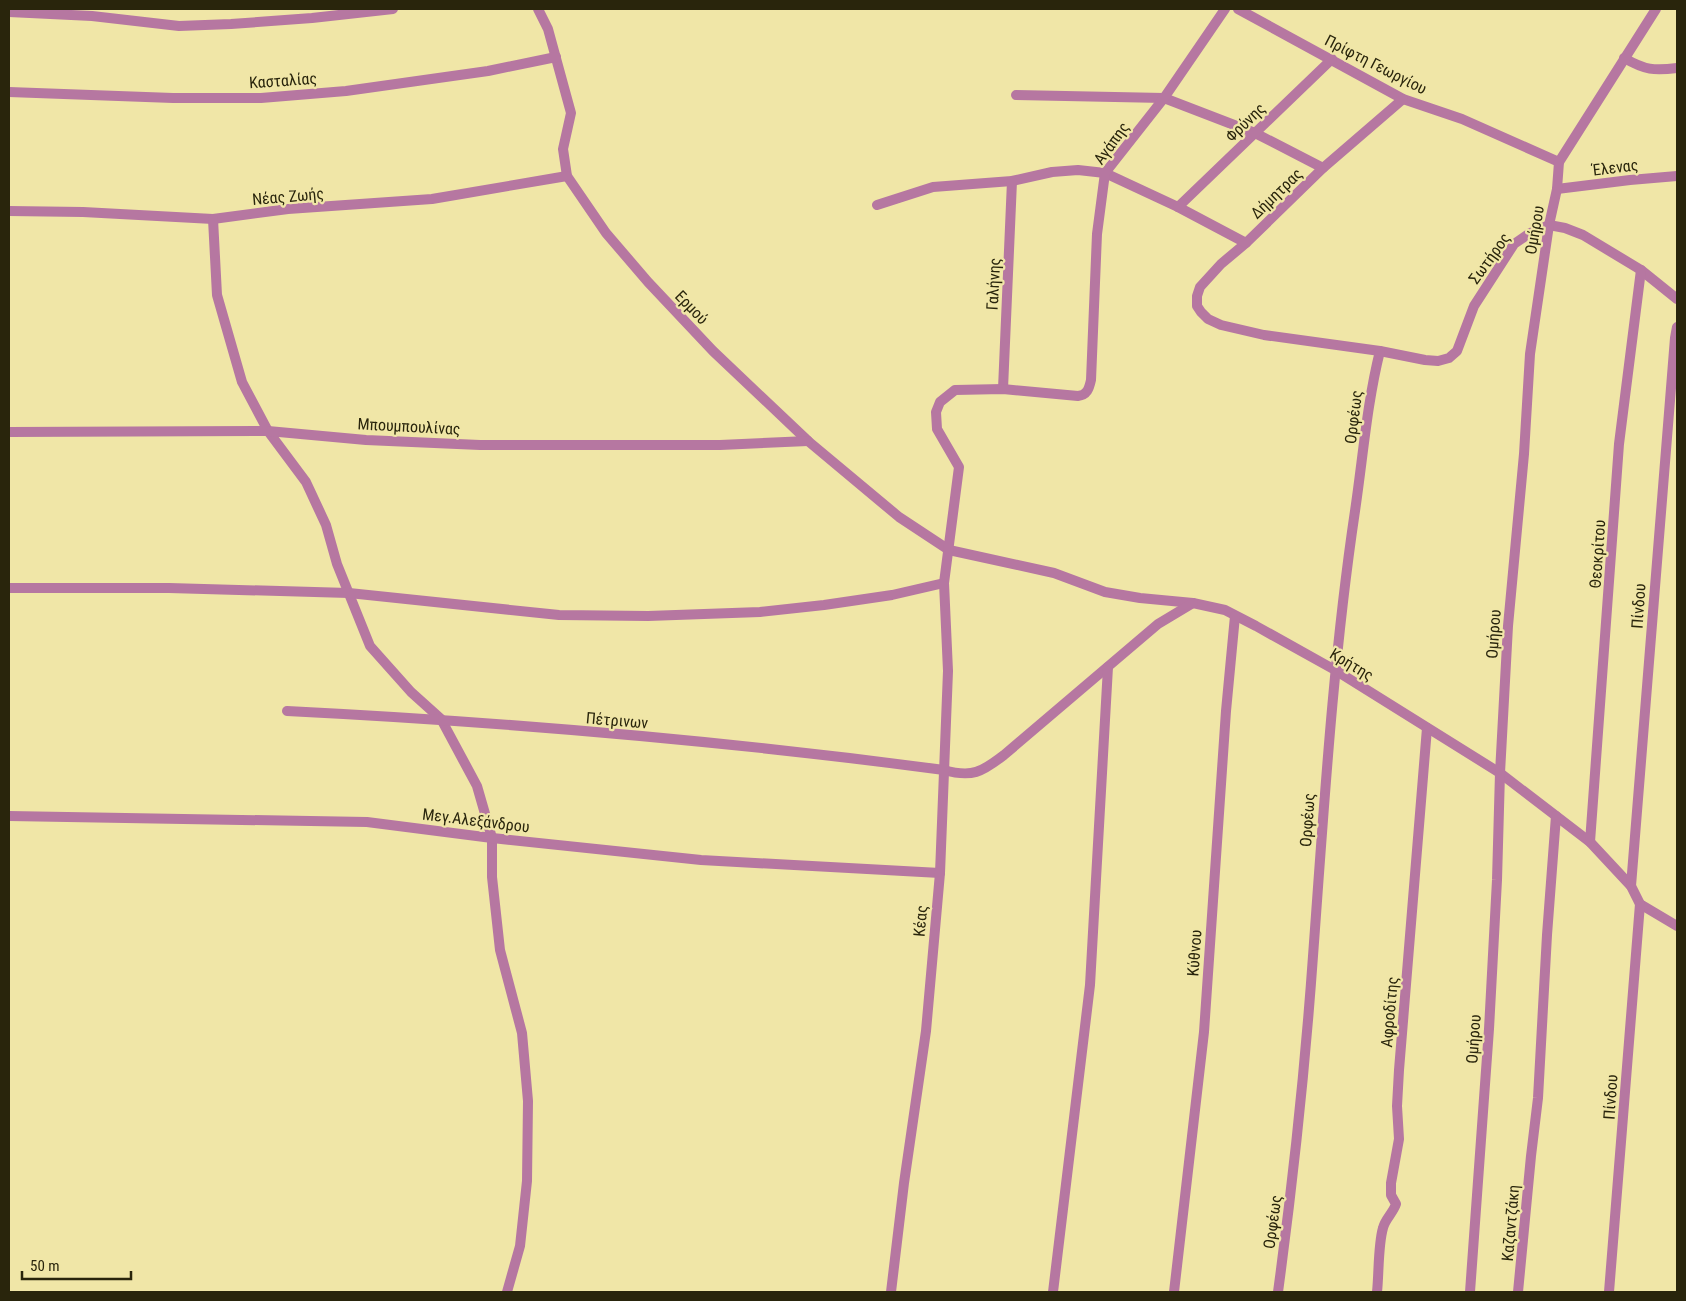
<svg xmlns="http://www.w3.org/2000/svg" width="1686" height="1301" font-family="'Roboto Condensed',sans-serif">
<rect width="100%" height="100%" fill="#f0e6a7"/>
<g fill="none" stroke-linecap="round" stroke-linejoin="round">
<g stroke="#b677a1" stroke-width="10">
<path d="M538 9 548 29 571 113 563 149 567 176 606 233 648 282 713 351 808 441 899 517 949 550 1054 573 1105 592 1140 598 1193 603 1225 610 1256 626 1335 670 1500 773 1590 842 1631 886 1640 904 1677 926"/>
<path d="M1238 9 1403 99 1462 119 1559 162"/>
<path d="M9 12 92 16 179 26 231 24 312 18 393 9"/>
<path d="M1624 58C1645 70 1654 71 1677 68"/>
<path d="M9 92 173 98H261L346 91 488 71 556 57"/>
<path d="M1016 95 1164 98 1255 133 1323 168"/>
<path d="M1403 99 1323 168 1246 243 1221 264 1200 287 1197 296V306L1201 312 1208 319 1221 325 1264 335 1380 351 1425 360 1438 361 1449 358 1457 351 1474 306 1514 244 1530 233 1549 225 1565 228 1583 235 1641 270 1677 299"/>
<path d="M1557 189 1630 180 1677 176"/>
<path d="M877 205 933 187 1012 181 1052 172 1078 170 1105 173 1178 207 1246 243"/>
<path d="M1178 207 1332 59"/>
<path d="M9 211 83 212 213 219 288 209 432 199 567 176"/>
<path d="M213 219 217 295 242 382 268 431 306 482 326 525 337 564 370 646 411 692 441 719 477 786 492 838V877L500 950 522 1033 528 1101 527 1181 520 1246 507 1292"/>
<path d="M1003 389 1012 181"/>
<path d="M9 432 268 431 366 440 480 445H720L808 441"/>
<path d="M9 588H169L349 593 559 615 648 616 760 612 824 605 892 595 944 583"/>
<path d="M287 711C506 722 726 741 944 770 972 778 982 772 1004 755L1158 624 1193 603"/>
<path d="M9 816 367 822 492 838 701 860 940 873"/>
<path d="M1590 842 1619 444 1641 270"/>
<path d="M1631 886 1675 338 1677 327"/>
<path d="M891 1292 904 1183 926 1031 940 873 948 671 944 583 959 467 937 429 936 412 940 402 955 390 1003 389 1078 396C1087 395 1089 389 1091 380L1097 234 1105 173 1164 98 1225 9"/>
<path d="M1053 1292 1090 985 1108 667"/>
<path d="M1174 1292 1204 1032 1226 711 1235 616"/>
<path d="M1278 1292C1293 1181 1305 1069 1313 956 1324 807 1333 659 1355 511 1363 457 1367 403 1380 351"/>
<path d="M1377 1292C1379 1274 1378 1245 1383 1228 1385 1219 1393 1213 1396 1204L1391 1195V1183L1399 1139 1397 1106 1399 1070 1427 728"/>
<path d="M1470 1292 1489 1029 1497 880 1500 773 1508 626 1524 454 1530 354 1549 225 1557 189 1559 162 1656 9"/>
<path d="M1518 1292 1531 1156 1538 1098 1547 935 1556 816"/>
<path d="M1609 1292 1640 904"/>
</g>
</g>
<g text-anchor="middle" stroke-width="4.5" stroke-linejoin="round" paint-order="stroke">
<g font-size="16" fill="#29250c" stroke="#f0e6a7">
<text transform="translate(1376 64) rotate(27)" y="6">Πρίφτη Γεωργίου</text>
<text transform="translate(283 80) rotate(-4)" y="6">Κασταλίας</text>
<text transform="translate(1245 122) rotate(-44)" y="6">Φρύνης</text>
<text transform="translate(1111 143) rotate(-54)" y="6">Αγάπης</text>
<text transform="translate(1615 167) rotate(-7)" y="6">Έλενας</text>
<text transform="translate(1276 193) rotate(-44)" y="6">Δήμητρας</text>
<text transform="translate(288 196) rotate(-5)" y="6">Νέας Ζωής</text>
<text transform="translate(1534 230) rotate(-80)" y="6">Ομήρου</text>
<text transform="translate(1489 258) rotate(-54)" y="6">Σωτήρος</text>
<text transform="translate(993 284) rotate(-87)" y="6">Γαλήνης</text>
<text transform="translate(692 307) rotate(46)" y="6">Ερμού</text>
<text transform="translate(1353 417) rotate(-83)" y="6">Ορφέως</text>
<text transform="translate(409 426) rotate(3)" y="6">Μπουμπουλίνας</text>
<text transform="translate(1597 554) rotate(-86)" y="6">Θεοκρίτου</text>
<text transform="translate(1638 606) rotate(-86)" y="6">Πίνδου</text>
<text transform="translate(1493 634) rotate(-86)" y="6">Ομήρου</text>
<text transform="translate(1352 664) rotate(31)" y="6">Κρήτης</text>
<text transform="translate(617 720) rotate(5)" y="6">Πέτρινων</text>
<text transform="translate(476 820) rotate(7)" y="6">Μεγ.Αλεξάνδρου</text>
<text transform="translate(1307 820) rotate(-86)" y="6">Ορφέως</text>
<text transform="translate(920 921) rotate(-85)" y="6">Κέας</text>
<text transform="translate(1194 953) rotate(-86)" y="6">Κύθνου</text>
<text transform="translate(1389 1012) rotate(-85)" y="6">Αφροδίτης</text>
<text transform="translate(1473 1039) rotate(-86)" y="6">Ομήρου</text>
<text transform="translate(1610 1097) rotate(-86)" y="6">Πίνδου</text>
<text transform="translate(1272 1222) rotate(-82)" y="6">Ορφέως</text>
<text transform="translate(1510 1223) rotate(-85)" y="6">Καζαντζάκη</text>
</g>
</g>
<rect width="1686" height="1301" fill="none" stroke="#29250c" stroke-width="20"/>
<path d="M22 1271v8h109v-8" fill="none" stroke="#29250c" stroke-width="2.5"/>
<text x="30" y="1271" font-size="15" fill="#29250c" stroke="#f0e6a7" stroke-width="4" paint-order="stroke">50 m</text>
</svg>
